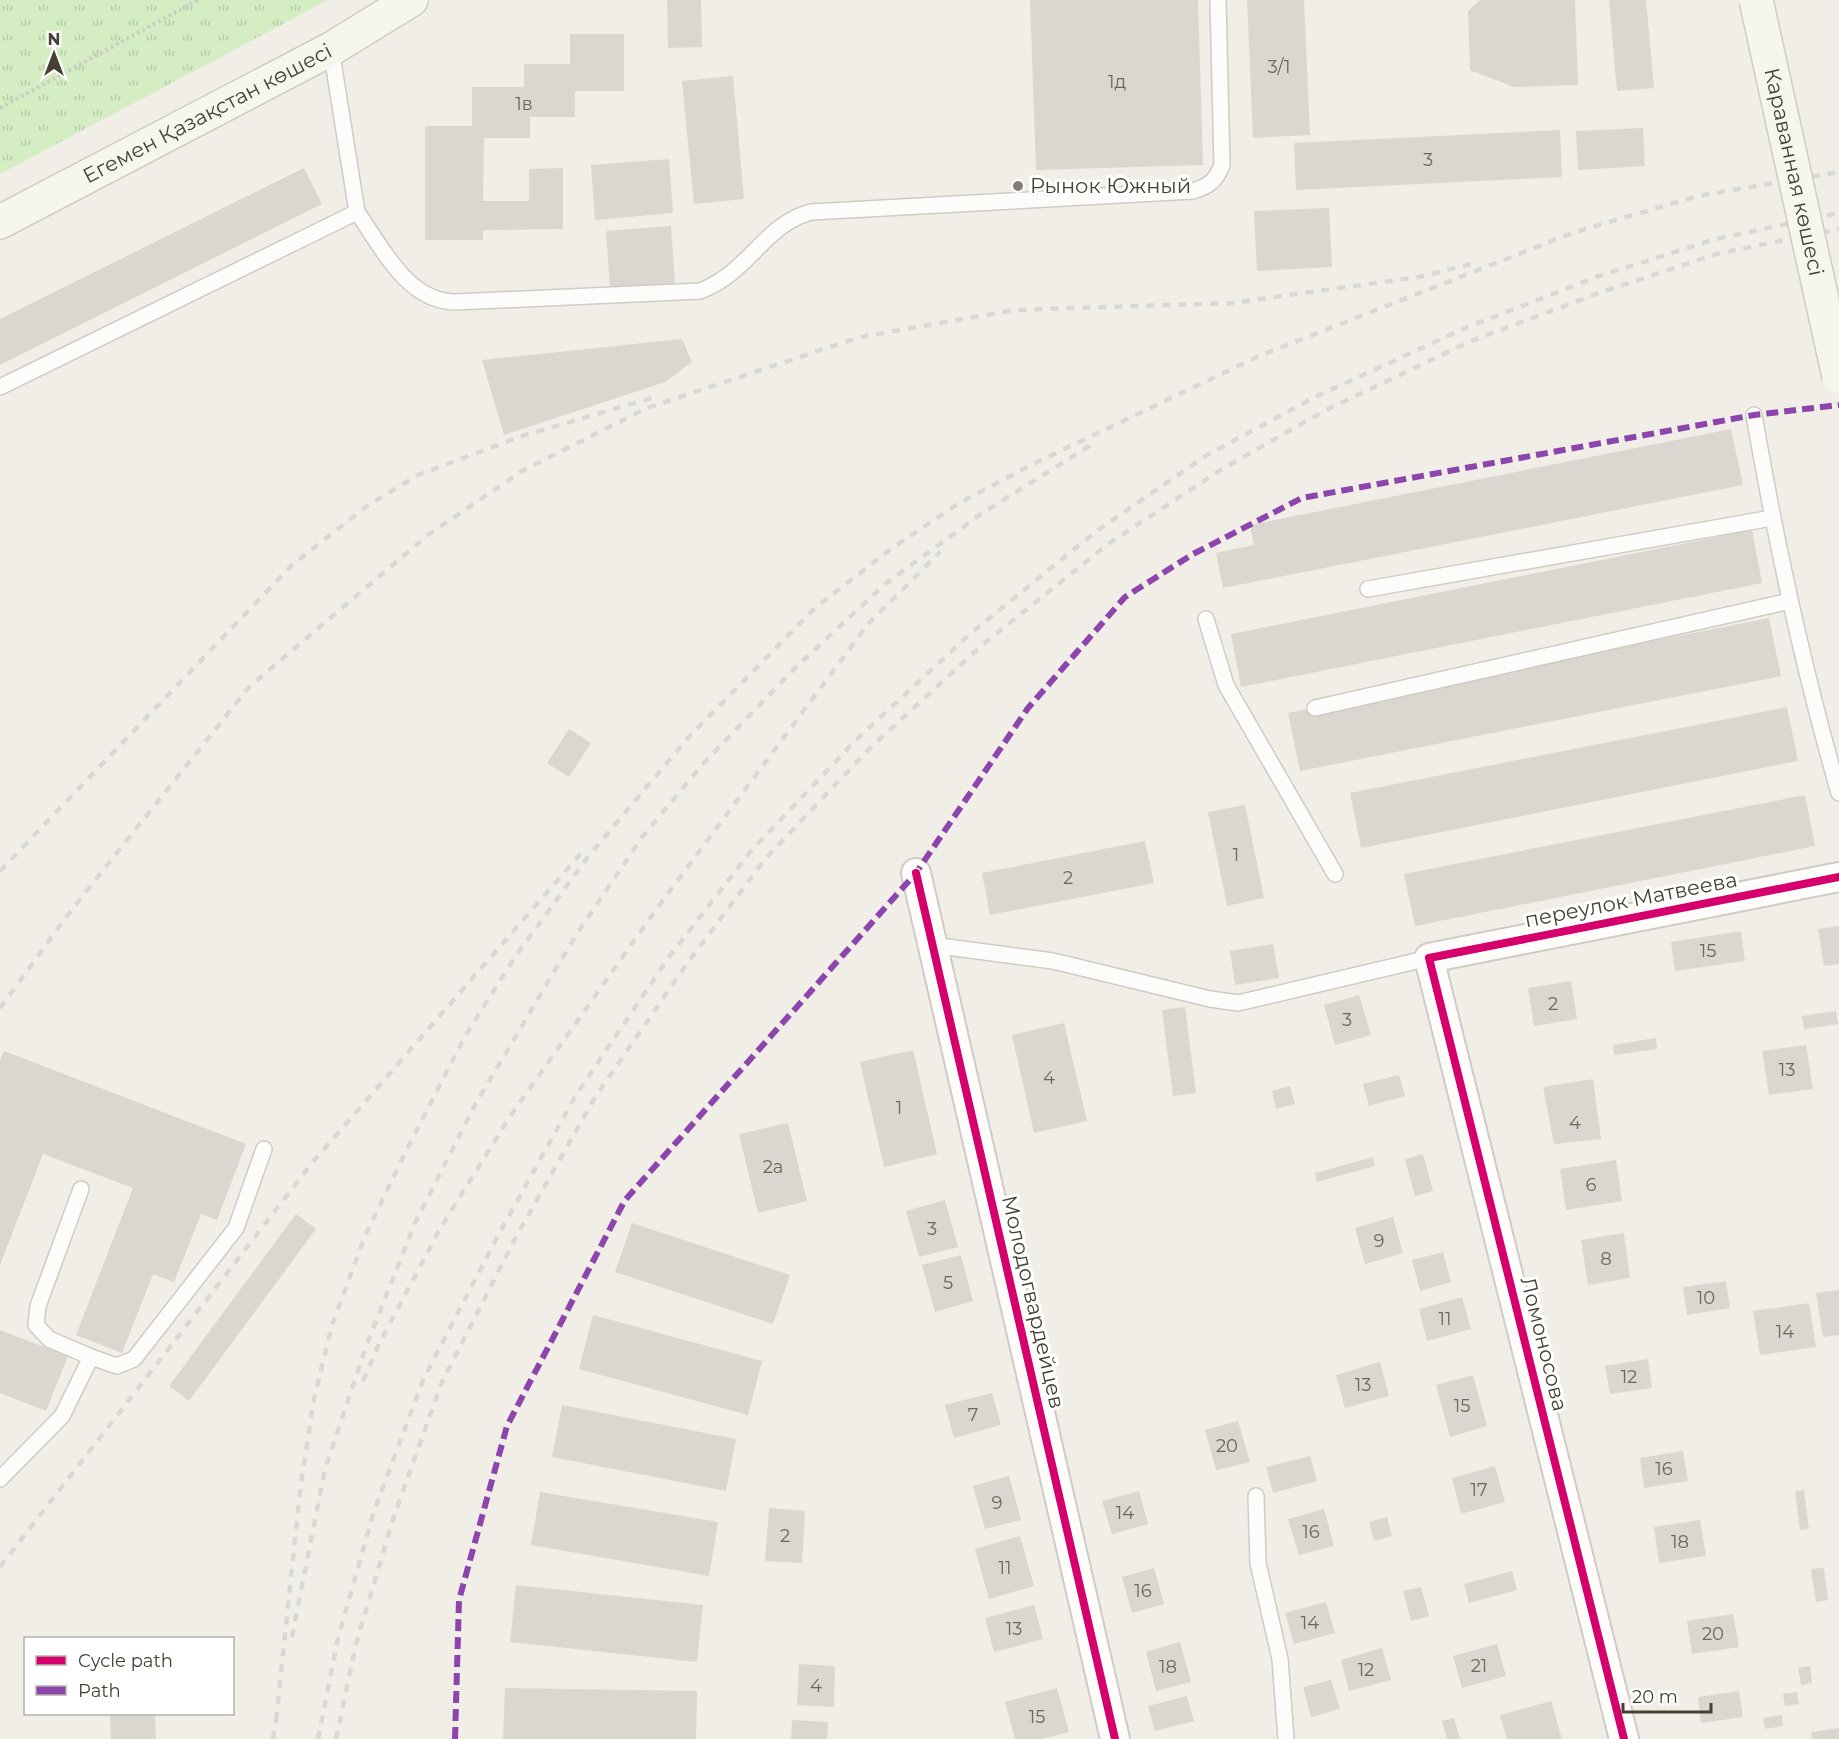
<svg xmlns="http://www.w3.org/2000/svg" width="1839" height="1739" font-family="Montserrat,sans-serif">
<defs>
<pattern id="park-tufts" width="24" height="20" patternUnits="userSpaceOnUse" patternTransform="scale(1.5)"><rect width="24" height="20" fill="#d4edc3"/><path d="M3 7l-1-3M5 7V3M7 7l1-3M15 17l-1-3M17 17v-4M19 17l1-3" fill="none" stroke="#b7cca8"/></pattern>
</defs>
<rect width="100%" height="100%" fill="#f0eee6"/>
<path fill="url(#park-tufts)" d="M0 0H328L0 174Z"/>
<g fill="#d9d7cf">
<path d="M667 0H701L702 47 668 48Z"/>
<path d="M1030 0H1198L1203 165 1036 170Z"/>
<path d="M1247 0H1304L1310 135 1253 138Z"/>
<path d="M1480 0H1575L1578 85 1514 87 1470 70 1468 11Z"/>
<path d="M1609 0H1646L1654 88 1617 91Z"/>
<path d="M570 34H624V91H575V117H530V138H484L483 201H529V169L563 168V229L483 230V240H425V126H472V87H524V64H570Z"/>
<path d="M733 76 744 199 694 204 682 81Z"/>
<path d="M1643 128 1645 166 1578 170 1576 131Z"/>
<path d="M1560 130 1562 177 1296 190 1294 143Z"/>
<path d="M669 159 673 213 595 220 591 165Z"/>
<path d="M304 168 322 204 0 365V319Z"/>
<path d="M1329 208 1332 267 1257 271 1254 211Z"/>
<path d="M671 226 675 283 610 288 606 231Z"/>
<path d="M682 339 692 362 665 382 504 435 482 360Z"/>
<path d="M1731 429 1743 485 1223 588 1216 553 1254 545 1250 525Z"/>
<path d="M1752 530 1762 583 1241 687 1231 634Z"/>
<path d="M1769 618 1781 676 1300 771 1288 713Z"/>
<path d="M1787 707 1798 761 1361 848 1350 793Z"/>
<path d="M569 729 591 743 569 777 547 763Z"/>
<path d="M1805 795 1815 846 1415 926 1404 874Z"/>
<path d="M1245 805 1264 898 1227 906 1208 812Z"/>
<path d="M1145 841 1154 883 990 915 982 873Z"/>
<path d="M1839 926V964L1824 966 1818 929Z"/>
<path d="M1741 931 1745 961 1675 971 1671 942Z"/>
<path d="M1273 944 1279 978 1235 985 1230 951Z"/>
<path d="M1571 981 1577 1019 1534 1026 1528 988Z"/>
<path d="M1359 995 1371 1035 1335 1045 1324 1005Z"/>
<path d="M1185 1007 1196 1093 1173 1096 1162 1010Z"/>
<path d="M1836 1011 1838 1024 1804 1029 1802 1016Z"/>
<path d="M1064 1023 1087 1121 1034 1133 1012 1035Z"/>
<path d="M1656 1038 1657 1049 1614 1055 1613 1045Z"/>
<path d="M1806 1045 1813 1089 1769 1095 1762 1051Z"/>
<path d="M913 1050 937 1154 884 1167 860 1062Z"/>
<path d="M4 1051 246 1144 217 1220 201 1214 174 1282 153 1274 122 1353 76 1335 133 1188 43 1154 0 1265V1061Z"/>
<path d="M1399 1075 1405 1096 1369 1106 1363 1084Z"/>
<path d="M1593 1079 1601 1139 1554 1144 1543 1087Z"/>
<path d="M1290 1086 1295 1104 1276 1109 1272 1091Z"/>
<path d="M788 1123 807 1201 758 1213 739 1134Z"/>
<path d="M1423 1154 1433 1191 1415 1196 1405 1159Z"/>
<path d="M1373 1157 1375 1166 1317 1182 1315 1173Z"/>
<path d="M1616 1160 1622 1201 1566 1210 1560 1169Z"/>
<path d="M945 1200 958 1247 919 1257 906 1211Z"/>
<path d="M296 1214 316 1229 189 1401 169 1386Z"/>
<path d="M1393 1217 1403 1253 1365 1264 1355 1228Z"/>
<path d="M632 1223 790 1275 773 1324 615 1272Z"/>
<path d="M1624 1233 1630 1278 1588 1285 1581 1240Z"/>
<path d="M1443 1252 1451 1282 1420 1291 1412 1260Z"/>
<path d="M961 1255 973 1301 935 1312 922 1265Z"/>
<path d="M1726 1281 1730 1308 1687 1315 1683 1287Z"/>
<path d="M1839 1290V1335L1823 1337 1816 1293Z"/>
<path d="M1462 1297 1471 1329 1427 1341 1419 1309Z"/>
<path d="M1809 1303 1816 1347 1760 1355 1753 1311Z"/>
<path d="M593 1315 762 1361 748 1415 579 1369Z"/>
<path d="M0 1330 68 1356 46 1411 0 1393Z"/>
<path d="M1648 1359 1652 1388 1610 1394 1605 1366Z"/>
<path d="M1380 1362 1389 1396 1345 1408 1336 1375Z"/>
<path d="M1473 1375 1487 1426 1450 1437 1436 1385Z"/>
<path d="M992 1393 1001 1425 954 1438 945 1405Z"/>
<path d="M562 1405 736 1439 726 1491 552 1457Z"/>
<path d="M1238 1421 1250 1462 1216 1470 1205 1430Z"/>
<path d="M1683 1451 1688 1481 1644 1488 1640 1458Z"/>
<path d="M1310 1456 1317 1481 1273 1493 1266 1467Z"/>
<path d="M1495 1466 1505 1502 1461 1514 1452 1478Z"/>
<path d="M1009 1476 1021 1520 985 1529 973 1486Z"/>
<path d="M1804 1490 1809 1529 1800 1530 1795 1491Z"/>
<path d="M1139 1491 1148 1524 1112 1534 1102 1501Z"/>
<path d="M540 1492 718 1522 709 1576 531 1545Z"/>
<path d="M769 1508 805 1511 802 1563 765 1561Z"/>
<path d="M1324 1509 1334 1546 1299 1555 1288 1519Z"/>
<path d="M1387 1517 1392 1536 1374 1541 1369 1522Z"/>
<path d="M1700 1520 1706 1556 1659 1563 1654 1527Z"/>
<path d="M1020 1536 1034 1586 989 1599 975 1549Z"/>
<path d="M1154 1568 1164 1604 1132 1613 1122 1577Z"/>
<path d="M1824 1568 1828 1600 1816 1602 1811 1569Z"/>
<path d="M1512 1571 1517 1590 1469 1603 1464 1584Z"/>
<path d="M516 1585 703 1605 697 1662 510 1642Z"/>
<path d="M1421 1587 1429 1616 1411 1621 1403 1591Z"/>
<path d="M1326 1602 1335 1633 1294 1644 1285 1613Z"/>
<path d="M1034 1605 1043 1639 994 1652 985 1618Z"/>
<path d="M1733 1614 1739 1647 1692 1654 1687 1621Z"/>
<path d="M1180 1642 1191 1682 1156 1691 1146 1652Z"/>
<path d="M1497 1644 1506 1676 1462 1688 1453 1656Z"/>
<path d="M1382 1648 1391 1680 1349 1691 1341 1660Z"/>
<path d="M799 1664 835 1666 834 1707 797 1705Z"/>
<path d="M1810 1666 1812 1683 1801 1685 1798 1668Z"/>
<path d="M1331 1680 1340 1709 1311 1717 1303 1687Z"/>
<path d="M505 1688 697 1691 696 1739H503Z"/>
<path d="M1057 1688 1069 1732 1042 1739H1015L1005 1702Z"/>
<path d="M1739 1691 1743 1717 1701 1723 1698 1697Z"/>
<path d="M1797 1692 1799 1704 1785 1706 1783 1694Z"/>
<path d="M1187 1696 1194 1721 1155 1731 1148 1706Z"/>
<path d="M1551 1701 1562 1739H1507L1500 1715Z"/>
<path d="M110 1714H155L156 1739H111Z"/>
<path d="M1782 1715 1783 1726 1765 1729 1763 1718Z"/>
<path d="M1454 1718 1460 1739H1447L1442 1721Z"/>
<path d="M792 1720 828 1722 827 1739H791Z"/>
<path d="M1839 1728V1739H1812L1811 1732Z"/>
</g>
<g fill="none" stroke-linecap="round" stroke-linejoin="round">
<g stroke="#ceccc4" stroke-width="18">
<g id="lane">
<path d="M357 212C382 247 407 302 456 302L700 291C750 272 763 225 811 212L1193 191C1209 186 1216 181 1222 165L1218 0"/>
<path d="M0 387 357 212 331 49"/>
<path d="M1754 415C1776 543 1803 668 1839 793"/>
<path d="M1368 589 1772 518"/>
<path d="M1206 619 1226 685 1335 874"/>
<path d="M1315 708 1790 601"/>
<path d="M932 945 1053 961 1210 999 1238 1003 1429 958"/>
<path d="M91 1357 117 1366 134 1359 236 1228 264 1149"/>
<path d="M0 1479 62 1416 91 1357 49 1339 36 1325 38 1306 81 1189"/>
<path d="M1256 1496 1258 1563 1280 1659 1286 1739"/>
</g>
</g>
<g stroke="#ceccc4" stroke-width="32">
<g id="street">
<path d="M916 873 1115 1739"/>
<path d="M1624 1739 1429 958 1839 877"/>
</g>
</g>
<g stroke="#cfcebd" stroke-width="36">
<g id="secondary">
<path id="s1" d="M0 222 331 49 411 0"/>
</g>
</g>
<path stroke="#ceccc6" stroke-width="4" stroke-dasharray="3 3" stroke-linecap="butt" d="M0 108 198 0"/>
<use href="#lane" stroke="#fdfcfb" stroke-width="15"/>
<use href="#street" stroke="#fdfcfb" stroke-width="28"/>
<use href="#secondary" stroke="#f6f6ed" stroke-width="33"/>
<g stroke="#d8d8d7" stroke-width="4.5" stroke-dasharray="8 8" stroke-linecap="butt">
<path d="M0 871 292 565 367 506 418 475 522 436 655 397"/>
<path d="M0 1008 73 908 249 687 428 535 522 471 647 408 860 337 1015 310 1232 303 1419 277 1475 263"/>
<path d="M363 1381 379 1344 441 1227 511 1115 655 911 868 624 940 552"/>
<path d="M0 1567 312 1163 582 852"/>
<path d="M292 1637 325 1469 368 1341 416 1221 476 1103 576 935 643 836 702 765 793 670 884 585 981 514 1094 443"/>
<path d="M276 1720 301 1483 314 1399 332 1325 365 1236 406 1151 465 1036 515 957 587 858 686 740 815 608 891 549 956 505 1031 465 1259 356 1575 232 1698 196 1839 172"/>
<path d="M273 1739 277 1713"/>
<path d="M318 1739 338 1638 374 1511 424 1378 501 1230 576 1095 669 957 751 851 858 738 971 633 1098 530 1207 455 1315 397 1463 329 1596 277 1716 239 1839 213"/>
<path d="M336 1739 356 1644 394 1516 442 1382 517 1235 594 1099 686 965 765 859 869 749 981 646 1108 544 1219 471 1324 411 1471 341 1599 293 1716 254 1839 229"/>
</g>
<g stroke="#cfcebd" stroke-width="36" stroke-linecap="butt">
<g id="secondary-bridge">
<path id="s2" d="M1756 0 1839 377"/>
</g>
</g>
<use href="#secondary-bridge" stroke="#f6f6ed" stroke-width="33"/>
<path stroke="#8e44ad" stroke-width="6" stroke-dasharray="12 6" stroke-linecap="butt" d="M455 1739 459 1600 507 1426 625 1200 916 873 1028 708 1125 597 1193 554 1302 498 1754 415 1839 405"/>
<g stroke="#fff" stroke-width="11">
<g id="cycleway">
<path d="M916 873 1115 1739"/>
<path d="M1624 1739 1429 958 1839 877"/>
</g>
</g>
<use href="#cycleway" stroke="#d6006c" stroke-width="8"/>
</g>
<circle fill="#827e72" stroke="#fff" stroke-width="2" cx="1018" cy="186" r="6"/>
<g text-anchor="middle" stroke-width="6" stroke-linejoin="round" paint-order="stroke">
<g font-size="18" fill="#6c685b">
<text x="1279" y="73">3/1</text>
<text x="1117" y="88">1д</text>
<text x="524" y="110">1в</text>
<text x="1428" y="166">3</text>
<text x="1236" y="861">1</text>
<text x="1068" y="884">2</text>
<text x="1708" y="957">15</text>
<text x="1553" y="1010">2</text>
<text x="1347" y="1026">3</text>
<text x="1787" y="1076">13</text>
<text x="1049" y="1084">4</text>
<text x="899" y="1114">1</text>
<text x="1575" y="1129">4</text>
<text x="773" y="1173">2а</text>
<text x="1591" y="1191">6</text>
<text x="932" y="1235">3</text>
<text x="1379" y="1247">9</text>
<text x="1606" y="1265">8</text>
<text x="948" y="1289">5</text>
<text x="1706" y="1304">10</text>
<text x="1445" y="1325">11</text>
<text x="1785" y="1338">14</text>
<text x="1629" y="1383">12</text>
<text x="1363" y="1391">13</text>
<text x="1462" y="1412">15</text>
<text x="973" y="1421">7</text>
<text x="1227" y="1452">20</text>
<text x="1664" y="1475">16</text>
<text x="1479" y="1496">17</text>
<text x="997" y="1509">9</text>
<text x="1125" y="1519">14</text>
<text x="1311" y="1538">16</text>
<text x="785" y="1542">2</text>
<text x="1680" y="1548">18</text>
<text x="1005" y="1574">11</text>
<text x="1143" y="1597">16</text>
<text x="1310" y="1629">14</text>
<text x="1014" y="1635">13</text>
<text x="1713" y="1640">20</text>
<text x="1479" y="1672">21</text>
<text x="1168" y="1673">18</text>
<text x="1366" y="1676">12</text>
<text x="816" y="1692">4</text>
<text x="1037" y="1723">15</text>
</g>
<g font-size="21" fill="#464233" stroke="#fff">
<text dy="7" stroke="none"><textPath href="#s1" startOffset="234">Егемен Қазақстан көшесі</textPath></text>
<text dy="7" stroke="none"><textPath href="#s2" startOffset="176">Караванная көшесі</textPath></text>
<text transform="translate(1631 900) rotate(-11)" y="7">переулок Матвеева</text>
<text transform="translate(1033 1302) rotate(77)" y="7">Молодогвардейцев</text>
<text transform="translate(1544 1344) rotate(76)" y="7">Ломоносова</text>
</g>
<g font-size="21" fill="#464233" stroke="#fff" text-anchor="start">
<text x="1030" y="193">Рынок Южный</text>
</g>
</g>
<rect x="24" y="1637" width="210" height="78" fill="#ffffff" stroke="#b5b3ad" stroke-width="1.5"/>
<rect x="36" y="1656" width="30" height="9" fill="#d6006c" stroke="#b5b3ad" stroke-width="1.5"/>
<text x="78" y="1667" font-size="18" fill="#464233">Cycle path</text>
<rect x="36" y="1686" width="30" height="9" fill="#8e44ad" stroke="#b5b3ad" stroke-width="1.5"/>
<text x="78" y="1697" font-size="18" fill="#464233">Path</text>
<g transform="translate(54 54)" stroke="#ffffff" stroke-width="4.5" paint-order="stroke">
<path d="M0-4.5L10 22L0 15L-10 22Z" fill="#464233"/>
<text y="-9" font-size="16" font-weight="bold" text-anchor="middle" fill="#464233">N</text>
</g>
<path d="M1623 1703v9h88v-9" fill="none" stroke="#464233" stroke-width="3"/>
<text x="1632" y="1703" font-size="18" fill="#464233" stroke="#ffffff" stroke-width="4.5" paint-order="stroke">20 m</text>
</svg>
